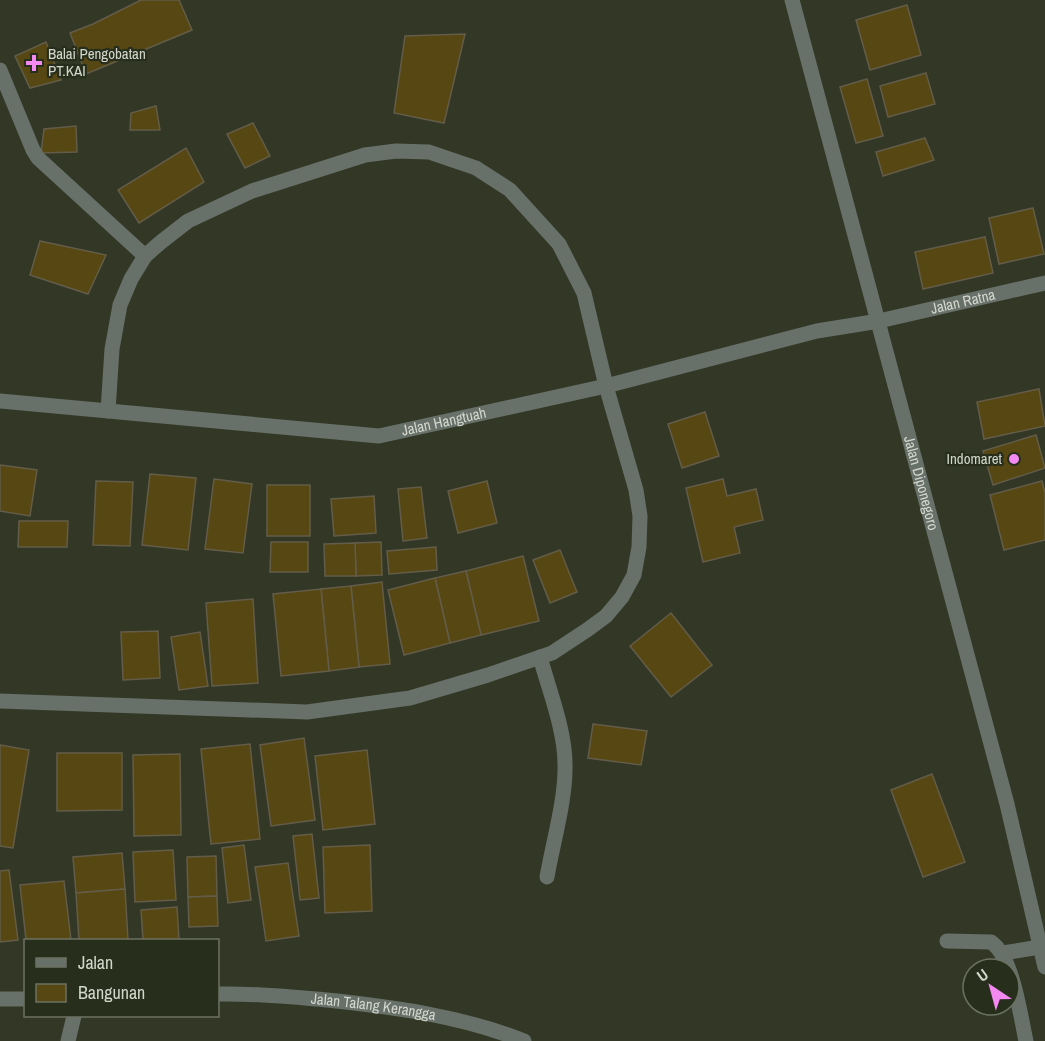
<svg xmlns="http://www.w3.org/2000/svg" width="1045" height="1041" font-family="'Archivo Narrow',sans-serif">
<rect width="100%" height="100%" fill="#323825"/>
<g fill="#574713" stroke="#635c48" stroke-width="1.5">
<path d="M141 0H179L192 30 86 74 70 33 93 24Z"/>
<path d="M907 5 921 55 870 70 856 20Z"/>
<path d="M465 34 444 123 394 113 405 36Z"/>
<path d="M46 42 61 80 30 88 15 56Z"/>
<path d="M926 73 935 104 888 117 880 86Z"/>
<path d="M867 79 883 136 856 143 840 87Z"/>
<path d="M156 106 160 130H130L131 113Z"/>
<path d="M253 123 270 156 245 168 227 134Z"/>
<path d="M76 126 77 152 41 153 44 129Z"/>
<path d="M925 138 934 160 883 176 876 152Z"/>
<path d="M186 148 204 182 139 223 118 190Z"/>
<path d="M1033 208 1044 254 999 264 989 218Z"/>
<path d="M985 237 993 273 923 289 915 252Z"/>
<path d="M40 241 106 255 88 294 30 275Z"/>
<path d="M1039 389 1045 426 984 439 977 402Z"/>
<path d="M705 412 719 456 682 468 668 424Z"/>
<path d="M1036 435 1045 468 993 485 983 451Z"/>
<path d="M0 465 37 470 30 516 0 511Z"/>
<path d="M150 474 196 478 188 550 142 545Z"/>
<path d="M214 479 252 484 243 553 205 549Z"/>
<path d="M723 479 727 496 756 489 763 520 734 527 740 553 703 562 686 488Z"/>
<path d="M96 481 133 482 130 546 93 545Z"/>
<path d="M487 481 497 523 458 533 448 491Z"/>
<path d="M1042 481 1045 493V540L1004 550 990 495Z"/>
<rect x="267" y="485" width="43" height="51"/>
<path d="M421 487 427 538 403 541 398 489Z"/>
<path d="M374 496 376 533 334 536 331 499Z"/>
<path d="M19 521H68L67 547H18Z"/>
<path d="M271 542H308V572H270Z"/>
<path d="M381 542 382 575 356 576 355 543Z"/>
<path d="M355 543 356 576H325L324 544Z"/>
<path d="M436 547 437 570 389 574 387 551Z"/>
<path d="M560 550 577 592 550 603 533 560Z"/>
<path d="M523 556 539 621 481 635 466 571Z"/>
<path d="M466 571 481 635 450 643 435 578Z"/>
<path d="M435 578 450 643 404 655 388 590Z"/>
<path d="M382 582 390 664 359 667 351 586Z"/>
<path d="M351 586 359 667 329 671 321 589Z"/>
<path d="M321 589 329 671 281 676 273 594Z"/>
<path d="M253 599 258 683 212 686 206 603Z"/>
<path d="M671 613 712 665 671 697 630 646Z"/>
<path d="M158 631 160 678 123 680 121 632Z"/>
<path d="M200 632 208 686 179 690 171 637Z"/>
<path d="M593 724 647 731 641 765 588 758Z"/>
<path d="M304 738 315 820 271 826 260 745Z"/>
<path d="M250 744 260 839 211 844 201 749Z"/>
<path d="M0 745 29 750 13 848 0 846Z"/>
<path d="M367 750 375 824 323 830 315 756Z"/>
<path d="M57 753H122V810L57 811Z"/>
<path d="M180 754 181 835 134 836 133 755Z"/>
<path d="M932 774 965 862 923 877 891 790Z"/>
<path d="M312 834 319 898 300 900 293 836Z"/>
<path d="M244 845 251 900 228 903 222 848Z"/>
<path d="M370 845 372 911 325 913 323 847Z"/>
<path d="M173 850 176 900 135 902 133 852Z"/>
<path d="M122 853 125 889 76 893 73 857Z"/>
<path d="M216 856 217 896 188 897 187 857Z"/>
<path d="M288 863 299 936 266 941 255 867Z"/>
<path d="M9 870 18 940 0 942V871Z"/>
<path d="M64 881 71 940H26L20 885Z"/>
<path d="M125 889 128 940H79L76 893Z"/>
<path d="M217 896 218 926 189 927 188 897Z"/>
<path d="M177 907 179 940H143L141 910Z"/>
</g>
<g fill="none" stroke-linecap="round" stroke-linejoin="round">
<g stroke="#677069" stroke-width="15">
<path id="s1" d="M792 0 1007 804 1045 967"/>
<path d="M0 70 33 150 38 158 145 256"/>
<path id="s2" d="M0 401 379 436 606 386 817 331 879 321 1045 283"/>
<path d="M540 657C549 690 565 730 565 764 566 799 553 842 547 877"/>
<path d="M0 701 307 712 410 698 488 675 552 653 587 630 606 616 622 597 634 575 639 547 640 516 636 490 606 386 584 293 559 244 510 190 476 168 429 152 396 151 365 155 252 191 188 221 161 242 145 256 131 279 120 305 112 349 108 411"/>
<path d="M947 941 991 942C1013 957 1020 1014 1026 1041"/>
<path d="M1003 953 1040 947"/>
<path id="s3" d="M218 994C254 993 291 997 327 1000 394 1007 461 1016 524 1041"/>
<path d="M0 999H26"/>
<path d="M68 1041 74 1016"/>
</g>
</g>
<g fill="#f489f1" stroke="#282e1c" stroke-width="2">
<path d="M31 54h6v6h6v6h-6v6h-6v-6h-6v-6h6z"/>
<circle cx="1014" cy="459" r="6"/>
</g>
<g text-anchor="middle" stroke-width="4.5" stroke-linejoin="round" paint-order="stroke">
<g font-size="15" fill="#d3d7cc" stroke="#282e1c" text-anchor="start">
<text x="48" y="59">Balai Pengobatan<tspan x="48" dy="17">PT.KAI</tspan></text>
<text x="1002" y="464" text-anchor="end">Indomaret</text>
</g>
<g font-size="15" fill="#d3d7cc" stroke="#282e1c">
<text dy="5" stroke="none"><textPath href="#s2" startOffset="980">Jalan Ratna</textPath></text>
<text dy="5" stroke="none"><textPath href="#s2" startOffset="447">Jalan Hangtuah</textPath></text>
<text dy="5" stroke="none"><textPath href="#s1" startOffset="500">Jalan Diponegoro</textPath></text>
<text dy="5" stroke="none"><textPath href="#s3" startOffset="156">Jalan Talang Kerangga</textPath></text>
</g>
</g>
<rect x="24" y="939" width="195" height="78" fill="#282e1c" stroke="#6c7262" stroke-width="1.5"/>
<rect x="36" y="958" width="30" height="9" fill="#677069" stroke="#6c7262" stroke-width="1.5"/>
<text x="78" y="969" font-size="18" fill="#d3d7cc">Jalan</text>
<rect x="36" y="984" width="30" height="18" fill="#574713" stroke="#6c7262" stroke-width="1.5"/>
<text x="78" y="999" font-size="18" fill="#d3d7cc">Bangunan</text>
<g transform="translate(991 987) rotate(324)"><circle r="28" fill="#282e1c" stroke="#6c7262" stroke-width="1.5"/>
<path d="M0-4.5L10 22L0 15L-10 22Z" fill="#f489f1"/>
<text y="-9" font-size="16" font-weight="bold" text-anchor="middle" fill="#d3d7cc">U</text>
</g>
</svg>
